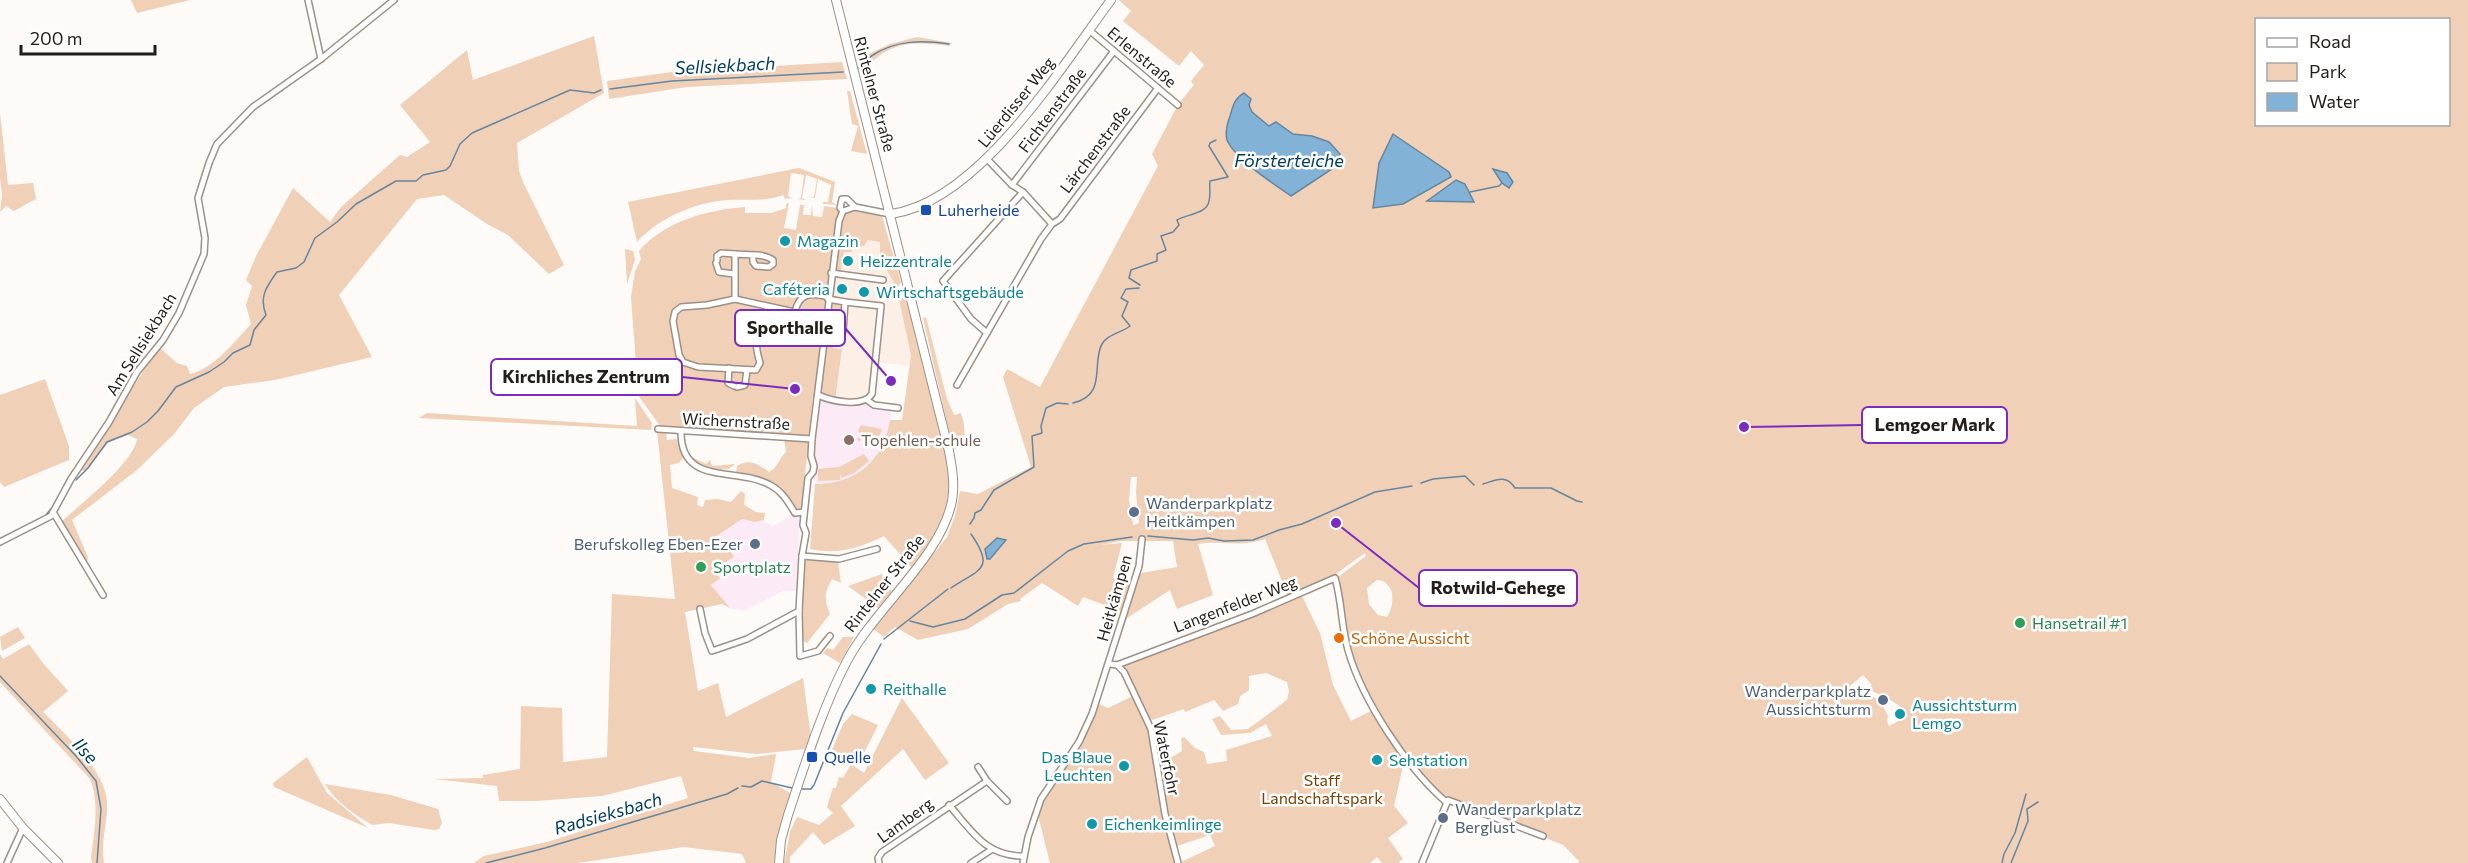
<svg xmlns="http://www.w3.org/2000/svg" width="2468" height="863" font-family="Commissioner,sans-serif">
<rect width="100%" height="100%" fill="#fdfaf8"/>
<path fill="#fcefe5" d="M868 240 881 242 880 257 897 289 911 356V366L874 362 871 390 861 400 836 398 842 349 833 348 834 338 845 339 846 304 832 301 835 276 841 270 844 251 852 247H858Z"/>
<g fill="#fcebf6">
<path d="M818 398 892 407 889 430 875 459 856 475 840 482 816 484 814 480H810L815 474 816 460 812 455Z"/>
<path d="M800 512 796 591H783L744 611 730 608 685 553 742 519 755 522 764 520 772 526Z"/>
</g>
<g fill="#f1d0b8" fill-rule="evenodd">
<path d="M131 0H190L137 13Z"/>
<path d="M1119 0H2468V863H1578L1579 861 1563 845 1444 797 1405 757 1394 806 1408 823 1388 838 1403 859 1398 863H1382L1377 857 1370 863H1179L1215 846 1210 835 1174 847 1152 731 1155 729 1165 755 1172 757 1182 751 1181 739 1184 737 1195 748 1204 752 1207 764 1227 761 1226 750 1272 736 1266 724 1250 733 1221 735 1212 719 1220 716 1231 730 1248 729 1287 700 1289 691 1287 682 1266 673 1249 676V690L1240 696 1238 704 1223 711 1214 700 1185 712 1184 709 1152 720 1146 714 1122 665 1301 594 1320 633 1333 685 1351 721 1371 711 1404 756V751C1381 722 1360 687 1349 650 1343 627 1341 602 1338 577L1366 556 1365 553 1333 576 1288 596 1265 539C1239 548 1222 540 1198 544L1213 595 1177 609 1170 590 1127 618 1118 644 1116 643 1141 573 1177 567 1173 541H1121L1100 545 1122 543 1113 578 1131 584 1121 611 1083 597 1078 606 1042 583 1020 599 1021 601 1008 604 968 629 918 640 895 627 884 637 873 629 947 537 955 516 960 491 978 494 1031 467 1003 377 1007 369 1040 387 1158 166 1152 154 1179 103 1194 85 1191 81 1204 65 1191 51 1179 66 1123 21 1131 11ZM2256 20H2448V124H2256ZM1244 93 1252 112 1269 126 1276 122 1293 135 1312 136 1227 138C1227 122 1230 102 1244 93ZM1393 134 1449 172 1451 177 1403 204 1373 207ZM1131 477H1137L1136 493 1139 523 1133 525 1129 500ZM1377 580C1396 581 1395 605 1387 617L1378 615 1369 604 1367 588ZM1863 675 1872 685 1868 688C1882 698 1900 701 1908 716L1889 726 1887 721 1888 716 1882 704 1865 690 1859 695 1850 686Z"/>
<path d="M594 36 604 93 517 143 519 171 523 182 564 265 549 274 508 235 487 224 444 195 417 199 339 295 372 357 275 380 224 387 194 408 174 434 137 470 72 520 88 557 87 563 62 521C81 504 134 462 137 439L128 435 108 443 85 471 79 470 159 347 177 363 187 366 190 374C215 368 234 342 251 324L246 305 252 286 246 280 256 256 293 188 330 222 341 207 400 155 407 157 430 142 400 105 467 50 473 80Z"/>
<path d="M917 37 952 43 949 46C915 41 888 41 865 70L861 71 858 59 890 44Z"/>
<path d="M842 62 847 79 687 87 609 99 607 81 672 72Z"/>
<path d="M847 91H850L867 154 851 151 858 126 852 124Z"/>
<path d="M0 113 8 185 33 183 36 199 14 211 6 206 0 212 2 195 0 178Z"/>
<path d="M799 168 835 182 832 202 837 205 823 204V202H828L831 185 818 179 815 198H811L814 197 817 179 806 175 802 198 806 200 798 199 801 198 804 175 791 173 788 196 792 198 785 199 783 195C765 202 747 199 728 200 696 202 658 218 637 242L628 202Z"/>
<path d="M789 203 784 228 796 230 800 205H804L803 215H811L812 205 813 216 822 217 824 206 838 208 839 212 854 210 882 216 901 282 897 289 880 257V242L868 240 864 246 852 247V252H844L841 270 835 276 832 301 846 304 845 339 834 338 833 348 842 349 835 401 813 397 808 438 670 429 660 426 638 395 637 378 631 297 635 271 641 259 639 251C665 221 707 210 745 207V213H772L786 208V204Z"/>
<path d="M625 249 633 251 635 260 627 284Z"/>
<path d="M911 296 947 455 949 483 946 510 932 542 912 568 884 536C859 548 838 555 810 549L815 484C857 484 883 461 890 420H902L911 356 899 299Z"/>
<path d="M926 317 947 399 954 415 961 413C965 425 965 434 964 447L953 449 923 318Z"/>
<path d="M45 379 69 446V460L4 487 0 482V395Z"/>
<path d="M635 398 652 423 651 430 419 418 427 413 637 426Z"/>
<path d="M861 425 882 429 879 437 866 442 863 438 859 441 857 439 861 435 858 431Z"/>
<path d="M657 431H666L667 440 677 439 683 457 679 463 670 465 672 488 698 497 697 505 703 507 705 500 718 499 731 502 741 491 745 494 744 505 756 512 765 513 764 520 755 522 742 519 712 539 716 545 724 541 734 557 723 564 725 567 718 574 720 578 711 585 730 608 722 604 685 612 698 691 718 683 726 717 803 678 811 737 805 749 756 754 693 747 694 751 749 758 776 754 771 782 792 794 776 848 775 863H746L742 854 684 847 578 863H474L484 856 547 842 688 798 681 776 602 796 536 801H499L497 786 434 779 483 778V775L520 769 521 706 562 708 563 762 607 757 612 594 675 599Z"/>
<path d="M784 438 809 441 801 508 795 509 777 485 755 475 736 472 737 466C750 458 758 464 769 472 779 467 778 459 786 452Z"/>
<path d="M864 454 869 461 854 473 841 478 840 474V480L818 481V469L839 467Z"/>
<path d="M688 455 706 464 710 460 712 466 735 464 729 469C712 471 700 466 688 455Z"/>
<path d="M805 560 838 562 841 583 832 579C824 593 824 599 830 614L807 643 800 639Z"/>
<path d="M882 574 884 586 893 591 878 608 848 586Z"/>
<path d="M18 627 25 638 2 651 0 637Z"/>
<path d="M843 637H854L840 663 823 653 827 648 833 650Z"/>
<path d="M29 644 42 662 68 691 43 712C65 734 105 770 107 802 108 823 100 843 104 863H92L91 858C94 833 100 803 90 779L0 682V654L3 659Z"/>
<path d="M1133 696 1150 732 1176 863H1050L1038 815 1044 799 1055 779 1083 742 1099 704 1108 708Z"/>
<path d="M902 698 949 763 925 780 903 749 841 806 855 826 824 845 813 832 790 857V863H784L790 832 797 817 819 825 833 813 827 807 833 788H836L839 777 843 778 851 764 864 773Z"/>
<path d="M852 714 878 725 859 763 831 752 843 724Z"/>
<path d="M307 757 327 793 368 828 274 787 273 783Z"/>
<path d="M325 784 391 795 438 809 442 823 439 829 434 830 389 823 372 825C354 814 336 802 325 784Z"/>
</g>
<g fill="#82b3d7" stroke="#65869e" stroke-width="1.5">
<path d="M1244 93 1251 99 1249 105 1252 112 1269 126 1276 122 1293 134 1312 136 1329 142 1340 154 1332 169 1291 196C1274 184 1235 159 1227 140 1225 132 1227 124 1230 116 1233 106 1234 99 1244 93Z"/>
<path d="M1393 134 1449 172 1451 177 1403 204 1373 208 1379 163Z"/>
<path d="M1493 169 1507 173 1513 182 1509 188 1502 183Z"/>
<path d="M1456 180 1465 184 1474 202 1427 201Z"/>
<path d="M997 538 1006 540 990 559H987L985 549Z"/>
</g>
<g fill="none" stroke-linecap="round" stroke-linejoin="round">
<g stroke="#65869e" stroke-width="1.5">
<path d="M859 68C865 65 867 58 873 55 896 40 922 40 949 44"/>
<path d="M610 89 672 81 843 72"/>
<path d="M1470 192 1499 186 1502 183"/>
<path d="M1140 285 1129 278 1131 270 1157 261V254L1166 250 1161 236 1173 232 1179 225 1177 220C1187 214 1207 214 1209 201 1211 194 1209 187 1210 181L1228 177 1209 146 1210 143 1216 140"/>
<path d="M1073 403C1108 395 1091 363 1102 344 1108 334 1121 333 1130 326L1122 316 1128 302 1121 298 1126 289 1139 288"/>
<path d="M76 480 88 468 107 442 132 432 147 422 158 411 176 387 209 372 224 362 233 353 250 345 254 330 266 315C259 297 266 287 277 272L296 268 304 262 315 238 337 222 356 204 396 181H416L423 175 446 170 450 166 460 144 472 133 570 90 594 93 601 90"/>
<path d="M1421 483 1433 479 1465 476 1474 485"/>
<path d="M1483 484C1496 480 1506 474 1515 488H1551L1577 501 1582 502"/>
<path d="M56 502 62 490"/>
<path d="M46 515 54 505"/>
<path d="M970 524 974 518 975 513 981 510 994 490 1034 467 1032 436 1042 433 1041 426 1046 408 1057 403 1068 404"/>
<path d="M1148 536 1193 540 1208 538 1224 541 1253 540 1279 530 1302 524 1375 492 1412 486"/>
<path d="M951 588C979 569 996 570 971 534"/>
<path d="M910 621 933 627 965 619 1002 595 1014 593 1068 551 1084 544 1132 537"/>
<path d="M884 639 948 589"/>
<path d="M0 676 76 756 96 781 101 809 97 863"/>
<path d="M742 786 751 787 762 781 792 788"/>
<path d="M802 789H811L814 785 843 713 881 644"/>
<path d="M486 863 545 848 727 794 738 788"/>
<path d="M2002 863 2004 854 2015 833 2026 794"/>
<path d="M2011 863 2028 821 2027 809 2038 802"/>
</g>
<g stroke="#9d9086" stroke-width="8">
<g id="minor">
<path d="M308 0 321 59"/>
<path d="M1089 30 1178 105"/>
<path d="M987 159 1012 185 1023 192 1052 224"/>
<path d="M1012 185 1114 51"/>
<path d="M855 207 847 199H842L840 208 843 211 855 207 890 214"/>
<path d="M717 260V256L721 253 735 254"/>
<path d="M716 263 719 272 734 274"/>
<path d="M831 273 883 280"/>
<path d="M735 299V254C747 255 763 253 773 260V264L769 267 756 266 753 262V256"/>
<path d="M769 307C755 326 753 340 760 363L756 370 698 367 683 362 679 355 673 321 675 312 681 307 707 305 735 299 826 319"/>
<path d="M795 312C799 293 811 292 828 297"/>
<path d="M825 328 843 331 845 302 828 299"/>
<path d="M987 333 971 319 943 281 1023 192"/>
<path d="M729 368 728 383 734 386"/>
<path d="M957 385 1041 239 1052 224 1060 219 1158 88"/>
<path d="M737 387 745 385 747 370"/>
<path d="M818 395C831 401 863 408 872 394L881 306 845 302"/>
<path d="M867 400 874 405 898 408"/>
<path d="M658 429 812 439"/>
<path d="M681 432C681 487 736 466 770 485 782 491 788 502 795 513L804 512"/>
<path d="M53 512 103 595"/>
<path d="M0 542 51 516 71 479 109 422 137 372 163 340 179 313 204 254 205 238 198 198 209 163 217 144 253 107 321 59 394 0"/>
<path d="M802 556 839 559 877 549"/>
<path d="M700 609 705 633 712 651 747 639 799 611"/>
<path d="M830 636 818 651 800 656 799 611 802 556 806 533 803 525 808 478 813 472 814 466 811 456 812 439 839 221 843 211"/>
<path d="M1110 664 1117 665 1252 614 1335 578C1342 601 1341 626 1348 650 1362 700 1407 768 1446 802"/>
<path d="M1117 665 1124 672 1151 729 1165 814 1178 863"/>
<path d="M978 767 987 781 1007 801"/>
<path d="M949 805C972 831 986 857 1024 856"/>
<path d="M7 863 23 828"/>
<path d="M879 863 878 858 882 852 987 781"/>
<path d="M971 863 991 850"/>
<path d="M1023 863 1028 837 1041 799 1079 742 1092 714 1139 566 1142 539"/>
<path d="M1422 863 1448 800 1543 836"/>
</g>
</g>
<g stroke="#9d9086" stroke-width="10">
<g id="secondary">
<path d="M891 214C979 202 1061 67 1111 0"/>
<path d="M0 799 23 828 58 863"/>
</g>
</g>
<g stroke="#9d9086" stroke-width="10">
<path id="primary" d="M779 863 781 840 788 815C804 767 823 706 847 661 875 608 941 557 952 501 955 484 952 467 949 451L836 0"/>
</g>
<use href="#minor" stroke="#fff" stroke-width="5"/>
<use href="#secondary" stroke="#fff" stroke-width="8"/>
<use href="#primary" stroke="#fff" stroke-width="8"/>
</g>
<g fill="#1a4fb4" stroke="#fff" stroke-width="2">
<rect x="920" y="204" width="12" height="12" rx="3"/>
<rect x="806" y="751" width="12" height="12" rx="3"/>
</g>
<g fill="#0f9aa8" stroke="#fff" stroke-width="2">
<circle cx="785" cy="241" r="6"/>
<circle cx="848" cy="261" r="6"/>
<circle cx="842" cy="289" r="6"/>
<circle cx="864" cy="292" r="6"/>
<circle cx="871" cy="689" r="6"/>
<circle cx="1900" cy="714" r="6"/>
<circle cx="1377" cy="760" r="6"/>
<circle cx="1124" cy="766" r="6"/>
<circle cx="1092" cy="824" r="6"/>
</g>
<circle fill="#8d6e63" stroke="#fff" stroke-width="2" cx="849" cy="440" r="6"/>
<g fill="#5c6f8a" stroke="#fff" stroke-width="2">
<circle cx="1134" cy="512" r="6"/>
<circle cx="755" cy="544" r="6"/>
<circle cx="1883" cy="700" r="6"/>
<circle cx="1443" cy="818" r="6"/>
</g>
<g fill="#2e9e5b" stroke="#fff" stroke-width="2">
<circle cx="701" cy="567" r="6"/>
<circle cx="2020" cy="623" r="6"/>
</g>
<circle fill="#e8710a" stroke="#fff" stroke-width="2" cx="1339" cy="638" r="6"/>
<g text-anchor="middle" stroke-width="5" stroke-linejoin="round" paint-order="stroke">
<g font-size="16" fill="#221d19" stroke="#fff">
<text transform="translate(1142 57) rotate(40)" y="6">Erlenstraße</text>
<text transform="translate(875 94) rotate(75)" y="6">Rintelner Straße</text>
<text transform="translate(1016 102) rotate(-51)" y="6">Lüerdisser Weg</text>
<text transform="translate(1052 110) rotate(-53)" y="6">Fichtenstraße</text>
<text transform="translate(1095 149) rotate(-53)" y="6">Lärchenstraße</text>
<text transform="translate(141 344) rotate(-58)" y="6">Am Sellsiekbach</text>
<text transform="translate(736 421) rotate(3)" y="6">Wichernstraße</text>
<text transform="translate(884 583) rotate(-52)" y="6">Rintelner Straße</text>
<text transform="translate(1114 598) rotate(-74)" y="6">Heitkämpen</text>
<text transform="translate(1235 604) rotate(-21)" y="6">Langenfelder Weg</text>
<text transform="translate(1167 758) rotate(78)" y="6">Waterfohr</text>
<text transform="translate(905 820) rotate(-36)" y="6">Lamberg</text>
</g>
<g font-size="16" fill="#164399" stroke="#fff" text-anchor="start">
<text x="938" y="216">Luherheide</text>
<text x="824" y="763">Quelle</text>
</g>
<g font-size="16" fill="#0d838f" stroke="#fff" text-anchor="start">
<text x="797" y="247">Magazin</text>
<text x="860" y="267">Heizzentrale</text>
<text x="830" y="295" text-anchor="end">Caféteria</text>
<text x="876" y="298">Wirtschaftsgebäude</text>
<text x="883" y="695">Reithalle</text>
<text x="1912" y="711">Aussichtsturm<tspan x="1912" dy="18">Lemgo</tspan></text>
<text x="1112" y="763" text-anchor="end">Das Blaue<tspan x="1112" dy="18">Leuchten</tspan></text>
<text x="1389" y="766">Sehstation</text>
<text x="1104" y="830">Eichenkeimlinge</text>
</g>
<g font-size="16" fill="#785e54" stroke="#fff" text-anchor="start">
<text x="861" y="446">Topehlen-schule</text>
</g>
<g font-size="16" fill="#4e5e75" stroke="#fff" text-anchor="start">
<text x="1146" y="509">Wanderparkplatz<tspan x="1146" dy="18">Heitkämpen</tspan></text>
<text x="743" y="550" text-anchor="end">Berufskolleg Eben-Ezer</text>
<text x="1871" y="697" text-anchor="end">Wanderparkplatz<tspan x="1871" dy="18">Aussichtsturm</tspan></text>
<text x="1455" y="815">Wanderparkplatz<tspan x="1455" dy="18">Berglust</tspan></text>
</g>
<g font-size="16" fill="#27864d" stroke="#fff" text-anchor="start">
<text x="713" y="573">Sportplatz</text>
<text x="2032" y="629">Hansetrail #1</text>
</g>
<g font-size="16" fill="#c56008" stroke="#fff" text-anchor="start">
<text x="1351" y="644">Schöne Aussicht</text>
</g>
<g font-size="16" fill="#7b4101" stroke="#fff">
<text x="1322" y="786">Staff<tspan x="1322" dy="18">Landschaftspark</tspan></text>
</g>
<g font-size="18" font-style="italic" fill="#003d60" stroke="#fff">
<text transform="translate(725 66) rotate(-3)" y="6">Sellsiekbach</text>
<text x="1289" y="167">Försterteiche</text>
<text transform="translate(85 751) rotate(47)" y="6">Ilse</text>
<text transform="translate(608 814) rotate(-16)" y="6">Radsieksbach</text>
</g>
</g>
<path fill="none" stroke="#7b2cbf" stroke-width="2" d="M891 381L845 328M795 389L682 377M1744 427L1862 425M1336 523L1419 588"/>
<g fill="#7b2cbf" stroke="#fff" stroke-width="2">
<circle cx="891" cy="381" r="6"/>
<circle cx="795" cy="389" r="6"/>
<circle cx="1744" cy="427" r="6"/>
<circle cx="1336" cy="523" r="6"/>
</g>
<g fill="#fff" stroke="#7b2cbf" stroke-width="2">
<rect x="735" y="310" width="110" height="36" rx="6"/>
<rect x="491" y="359" width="191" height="36" rx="6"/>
<rect x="1862" y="407" width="145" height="36" rx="6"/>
<rect x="1419" y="570" width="158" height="36" rx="6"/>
</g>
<g font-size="18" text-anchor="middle" font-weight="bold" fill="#221d19">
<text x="790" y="334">Sporthalle</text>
<text x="586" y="383">Kirchliches Zentrum</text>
<text x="1935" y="431">Lemgoer Mark</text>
<text x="1498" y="594">Rotwild-Gehege</text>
</g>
<rect x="2255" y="18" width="195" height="108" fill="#ffffff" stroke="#a7a5a3" stroke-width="1.5"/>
<rect x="2267" y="38" width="30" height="9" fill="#ffffff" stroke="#a7a5a3" stroke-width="1.5"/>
<text x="2309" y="48" font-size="18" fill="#221d19">Road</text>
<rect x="2267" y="63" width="30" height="18" fill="#f1d0b8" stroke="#a7a5a3" stroke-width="1.5"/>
<text x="2309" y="78" font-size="18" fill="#221d19">Park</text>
<rect x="2267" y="93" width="30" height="18" fill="#82b3d7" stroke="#a7a5a3" stroke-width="1.5"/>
<text x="2309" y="108" font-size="18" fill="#221d19">Water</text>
<path d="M21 45v9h134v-9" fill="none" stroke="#221d19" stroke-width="3"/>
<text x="30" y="45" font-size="18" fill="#221d19" stroke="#ffffff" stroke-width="4.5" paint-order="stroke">200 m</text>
</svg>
